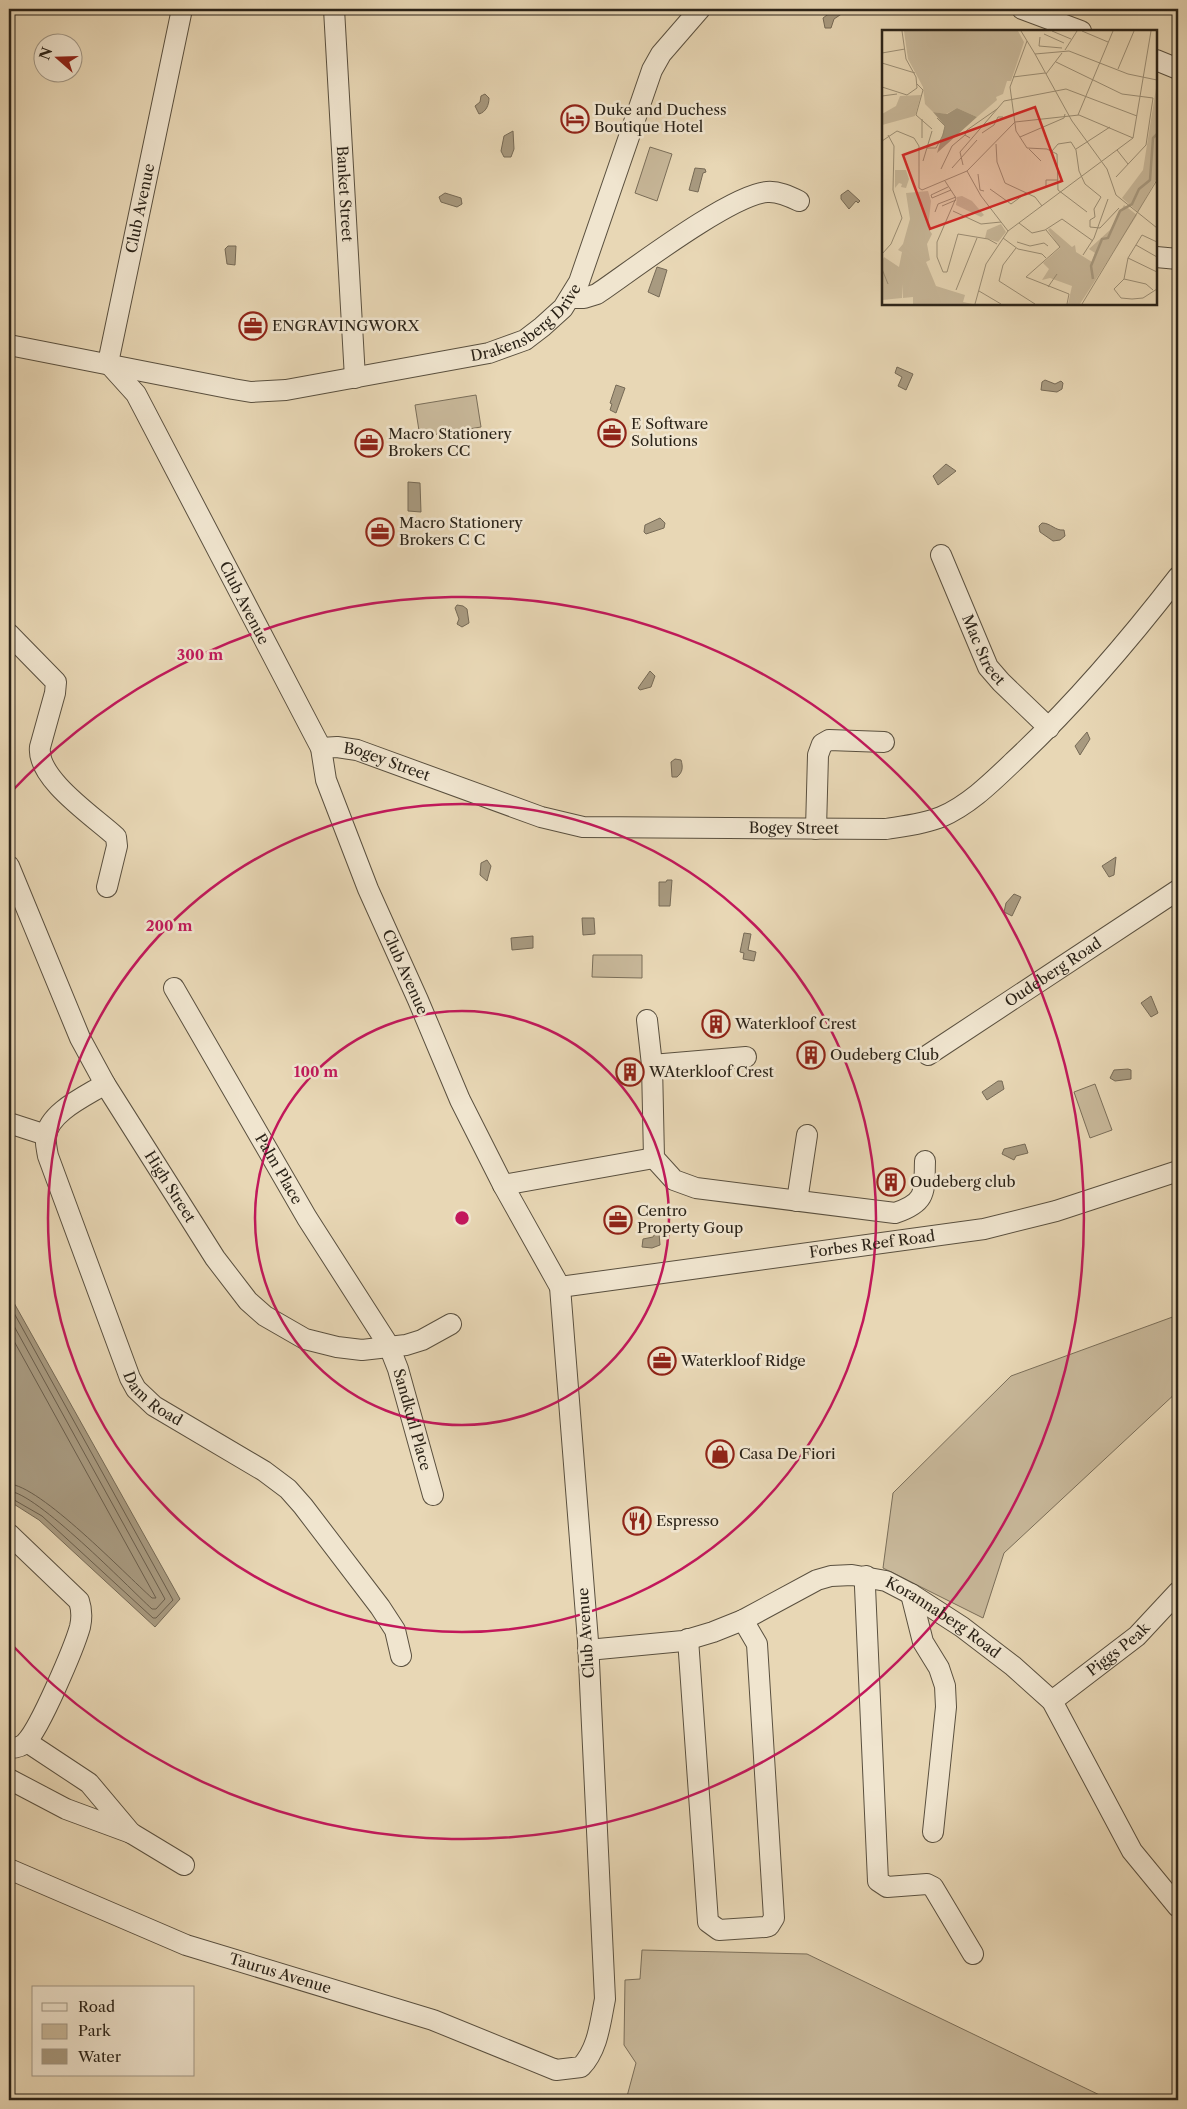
<svg xmlns="http://www.w3.org/2000/svg" width="1187" height="2109" font-family="'Libre Caslon Text',serif">
<rect width="100%" height="100%" fill="#e8d7b5"/>
<filter id="stains"><feTurbulence type="fractalNoise" baseFrequency=".004" numOctaves="4"/><feColorMatrix values="0 0 0 0 .2 0 0 0 0 .09 0 0 0 0 .02 0 0 0 .5 -.17"/></filter>
<radialGradient id="worn" r=".72"><stop offset=".6" stop-color="#630" stop-opacity="0"/><stop offset="1" stop-color="#630" stop-opacity=".3"/></radialGradient>
<g fill="#c8b89a" stroke="#7a6e59">
<path d="M650 147 672 154 657 201 635 193Z"/>
<path d="M476 395 481 427 420 437 415 405Z"/>
<path d="M593 955H642V978L592 977Z"/>
<path d="M1095 1084 1112 1130 1090 1138 1074 1092Z"/>
<path d="M1178 1315V1391L1004 1553 983 1618 883 1568 893 1493 1011 1376Z"/>
<path d="M642 1950 807 1954 1110 2100H626L636 2063 624 2045 625 1980 640 1979Z"/>
</g>
<g fill="#a89a80" stroke="#766a56">
<path d="M835 9H840L843 13 834 19 831 28H825L823 18Z"/>
<path d="M485 94 489 98C489 105 486 112 479 114L475 106 480 102 481 96Z"/>
<path d="M513 131 514 149 511 157H504L501 151 504 136Z"/>
<path d="M695 168 705 169 706 172 703 173 698 192 689 190Z"/>
<path d="M848 190 860 201 858 203 856 201 849 209 841 199V195Z"/>
<path d="M445 193 461 198 462 204 457 207 441 202 439 197Z"/>
<path d="M228 246H236L235 265 227 264 225 249Z"/>
<path d="M657 267 667 270 659 297 648 292Z"/>
<path d="M897 367 913 374 906 390 898 386 902 377 895 373Z"/>
<path d="M1045 380 1055 384 1061 381 1063 383 1062 389 1057 392 1041 390 1042 382Z"/>
<path d="M616 385 625 388 616 413 610 410 612 404 610 403Z"/>
<path d="M946 464 956 471 938 485 933 476Z"/>
<path d="M408 482 420 483 421 512 408 511Z"/>
<path d="M660 518 665 523 664 528 646 534 644 532 645 525Z"/>
<path d="M1042 523C1051 523 1055 531 1064 530L1065 536 1060 540 1053 541 1040 532 1039 526Z"/>
<path d="M457 605 463 606 467 609 469 623 462 627 457 624 459 619 455 608Z"/>
<path d="M650 671 655 676 651 687 640 690 638 688Z"/>
<path d="M1087 732 1090 739 1080 755 1075 746Z"/>
<path d="M675 759 681 760C683 767 683 772 677 777H672L671 762Z"/>
<path d="M1116 857 1114 875 1109 877 1102 866Z"/>
<path d="M487 860 491 866 487 881 480 875 481 863Z"/>
<path d="M667 880H672L670 906H659V882H666Z"/>
<path d="M1014 894 1021 897 1012 916 1004 912 1006 903Z"/>
<path d="M582 918H594L595 934 583 935Z"/>
<path d="M744 933 751 934 748 950 756 952 754 961 743 959 744 953 740 952Z"/>
<path d="M533 936V948L512 950 511 938Z"/>
<path d="M1151 996 1158 1013 1151 1017 1141 1003Z"/>
<path d="M1128 1069 1131 1070V1079L1115 1081 1110 1078 1114 1070Z"/>
<path d="M998 1081H1002L1004 1089 987 1100 982 1092Z"/>
<path d="M1025 1144 1028 1153 1016 1156 1014 1160 1002 1154 1004 1149Z"/>
<path d="M656 1232 659 1233 660 1245 652 1248 642 1247 643 1239 653 1237Z"/>
<path d="M9 1294 180 1599 155 1627 39 1520 9 1501Z"/>
</g>
<g fill="none" stroke-linecap="round" stroke-linejoin="round">
<g stroke="#6a5e4c" stroke-width="1">
<path d="M9 1304 173 1600 156 1618H153L42 1516 9 1497"/>
<path d="M9 1317 165 1599 156 1609H152C127 1586 37 1493 9 1491"/>
<path d="M9 1332 156 1598H152C125 1574 40 1485 9 1484"/>
</g>
<g stroke="#5a503f" stroke-width="22">
<g id="minor">
<path id="s1" d="M334 9 355 378"/>
<path d="M1022 9 1081 31"/>
<path d="M1156 60 1178 69"/>
<path d="M1156 257 1178 259"/>
<path d="M571 298H584L597 294C631 271 730 195 767 192 778 191 789 196 799 201"/>
<path id="s2" d="M9 345 233 389 251 392 286 390 489 353 525 340 542 327 563 308 579 282 652 70 661 54 700 9"/>
<path id="s3" d="M108 363 182 9"/>
<path id="s4" d="M941 555 988 667 1001 682 1049 728"/>
<path d="M9 634 56 682 55 693 40 747C36 779 96 818 116 837L117 846 107 887"/>
<path id="s5" d="M321 748 337 747 357 750 541 817 583 827 886 829C905 826 924 824 941 817 969 805 992 782 1014 761 1074 705 1127 643 1178 577"/>
<path d="M816 829 818 755 822 744 829 740 884 742"/>
<path id="s6" d="M9 866 80 1038 105 1084 215 1258 248 1301 265 1316 305 1339 337 1347 362 1350 406 1345 422 1340 451 1324"/>
<path id="s7" d="M174 988 307 1218 389 1346 398 1369 433 1495"/>
<path d="M647 1020 652 1065 654 1158 674 1180 696 1188 895 1213C928 1202 924 1191 925 1161"/>
<path id="s8" d="M928 1055 1178 890"/>
<path d="M652 1065 746 1057"/>
<path id="s9" d="M105 1084C86 1096 49 1112 46 1136 45 1143 47 1150 48 1156L130 1378 136 1389 154 1406 264 1471 288 1489 303 1506 380 1607 395 1630 401 1656"/>
<path d="M9 1123 46 1135"/>
<path d="M503 1185 654 1158"/>
<path d="M797 1201 807 1135"/>
<path id="s10" d="M560 1287 984 1229 1056 1211 1178 1171"/>
<path d="M9 1534 79 1601C82 1610 82 1618 80 1627 74 1648 40 1728 26 1742 22 1747 15 1748 9 1748"/>
<path d="M866 1576 865 1587 878 1881 887 1887 927 1884 933 1887 973 1954"/>
<path d="M911 1594 923 1642 939 1668 945 1686 946 1707 933 1832"/>
<path d="M688 1639 708 1922 719 1930 765 1927 769 1926 774 1918 757 1644 743 1620"/>
<path id="s11" d="M588 1650 683 1641 713 1632 743 1620 817 1580 831 1576 852 1575 886 1581 911 1594 962 1627 1013 1666 1052 1701 1132 1851 1178 1907"/>
<path id="s12" d="M1052 1701 1137 1636 1178 1592"/>
<path d="M27 1742 89 1783 131 1833 184 1865"/>
<path d="M9 1779 66 1809 131 1833"/>
<path id="s13" d="M9 1869 186 1945 433 2020 556 2070 581 2067C598 2049 600 2024 605 1999L588 1641 560 1287 503 1185 460 1100 418 1000 368 889 326 780 321 748 136 394 108 363"/>
</g>
</g>
<use href="#minor" stroke="#f0e5cf" stroke-width="20"/>
</g>
<g fill="none" stroke="#c2185b" stroke-width="2.5">
<circle cx="462" cy="1218" r="207"/>
<circle cx="462" cy="1218" r="414"/>
<path d="M12 791A621 621 0 1 1 12 1645"/>
</g>
<defs>
<g id="hotel-ring" transform="scale(1.4375)"><circle r="9.5" fill="#f0e5cf" stroke="#8f2418" stroke-width="1.5"/><path d="M-6-4.5h1.5V1H6V5H4.5V3h-9V5H-6ZM-4 0a1.8 1.8 0 1 1 3.6 0ZM.5 0V-2.5h3Q6-2.5 6 0Z" fill="#8f2418"/></g>
<g id="office-ring" transform="scale(1.4375)"><circle r="9.5" fill="#f0e5cf" stroke="#8f2418" stroke-width="1.5"/><path d="M-6-3h4V-5.5h4V-3h4V5H-6ZM-1-4.5V-3h2v-1.5ZM-6 0V1H6V0Z" fill="#8f2418"/></g>
<g id="building-ring" transform="scale(1.4375)"><circle r="9.5" fill="#f0e5cf" stroke="#8f2418" stroke-width="1.5"/><path d="M-4-6H4V6H1V3H-1V6H-4ZM-2.5-4.3h1.7v1.8h-1.7ZM.8-4.3h1.7v1.8H.8ZM-2.5-1h1.7V.8h-1.7ZM.8-1h1.7V.8H.8Z" fill="#8f2418"/></g>
<g id="shop-ring" transform="scale(1.4375)"><circle r="9.5" fill="#f0e5cf" stroke="#8f2418" stroke-width="1.5"/><path d="M-5-2.5h2.3a2.7 3.5 0 0 1 5.4 0H5L5.5 6h-11ZM-1.5-2.5h3a1.5 2.3 0 0 0-3 0Z" fill="#8f2418"/></g>
<g id="restaurant-ring" transform="scale(1.4375)"><circle r="9.5" fill="#f0e5cf" stroke="#8f2418" stroke-width="1.5"/><path d="M-5-6h1v4h1v-4h1v4h1v-4h1v5L-1.5 .5V6h-2V.5L-5-1ZM5-6V6H3V1.5H1.5Q1.5-4 5-6Z" fill="#8f2418"/></g>
</defs>
<g fill-rule="evenodd">
<use href="#hotel-ring" x="575" y="119"/>
<use href="#office-ring" x="253" y="326"/>
<use href="#office-ring" x="612" y="433"/>
<use href="#office-ring" x="369" y="443"/>
<use href="#office-ring" x="380" y="532"/>
<use href="#building-ring" x="716" y="1024"/>
<use href="#building-ring" x="811" y="1055"/>
<use href="#building-ring" x="630" y="1072"/>
<use href="#building-ring" x="891" y="1182"/>
<use href="#office-ring" x="618" y="1220"/>
<use href="#office-ring" x="662" y="1361"/>
<use href="#shop-ring" x="720" y="1454"/>
<use href="#restaurant-ring" x="637" y="1521"/>
</g>
<g text-anchor="middle" stroke-width="5" stroke-linejoin="round" paint-order="stroke">
<g font-size="15" fill="#2b2318" stroke="#f0e5cf" text-anchor="start">
<text x="594" y="115">Duke and Duchess<tspan x="594" dy="17">Boutique Hotel</tspan></text>
<text x="272" y="331">ENGRAVINGWORX</text>
<text x="631" y="429">E Software<tspan x="631" dy="17">Solutions</tspan></text>
<text x="388" y="439">Macro Stationery<tspan x="388" dy="17">Brokers CC</tspan></text>
<text x="399" y="528">Macro Stationery<tspan x="399" dy="17">Brokers C C</tspan></text>
<text x="735" y="1029">Waterkloof Crest</text>
<text x="830" y="1060">Oudeberg Club</text>
<text x="649" y="1077">WAterkloof Crest</text>
<text x="910" y="1187">Oudeberg club</text>
<text x="637" y="1216">Centro<tspan x="637" dy="17">Property Goup</tspan></text>
<text x="681" y="1366">Waterkloof Ridge</text>
<text x="739" y="1459">Casa De Fiori</text>
<text x="656" y="1526">Espresso</text>
</g>
<g font-size="15" fill="#2b2318" stroke="#f0e5cf">
<text dy="5" stroke="none"><textPath href="#s1" startOffset="185">Banket Street</textPath></text>
<text dy="5" stroke="none"><textPath href="#s3" startOffset="158">Club Avenue</textPath></text>
<text dy="5" stroke="none"><textPath href="#s2" startOffset="536">Drakensberg Drive</textPath></text>
<text transform="translate(244 603) rotate(63)" y="5">Club Avenue</text>
<text dy="5" stroke="none"><textPath href="#s4" startOffset="104">Mac Street</textPath></text>
<text dy="5" stroke="none"><textPath href="#s5" startOffset="68">Bogey Street</textPath></text>
<text dy="5" stroke="none"><textPath href="#s5" startOffset="486">Bogey Street</textPath></text>
<text transform="translate(405 972) rotate(66)" y="5">Club Avenue</text>
<text dy="5" stroke="none"><textPath href="#s8" startOffset="150">Oudeberg Road</textPath></text>
<text dy="5" stroke="none"><textPath href="#s7" startOffset="209">Palm Place</textPath></text>
<text dy="5" stroke="none"><textPath href="#s6" startOffset="360">High Street</textPath></text>
<text dy="5" stroke="none"><textPath href="#s10" startOffset="315">Forbes Reef Road</textPath></text>
<text dy="5" stroke="none"><textPath href="#s9" startOffset="369">Dam Road</textPath></text>
<text dy="5" stroke="none"><textPath href="#s7" startOffset="495">Sandkuil Place</textPath></text>
<text dy="5" stroke="none"><textPath href="#s11" startOffset="381">Korannaberg Road</textPath></text>
<text transform="translate(586 1633) rotate(-94)" y="5">Club Avenue</text>
<text dy="5" stroke="none"><textPath href="#s12" startOffset="84">Piggs Peak</textPath></text>
<text dy="5" stroke="none"><textPath href="#s13" startOffset="291">Taurus Avenue</textPath></text>
</g>
</g>
<g transform="translate(882 30)">
<rect width="275" height="275" fill="#e8d7b5"/>
<path d="M22 1H136L142 12 129 51H125L121 64 114 67 115 70 95 87 75 78 64 84 51 82 43 74 41 57 26 29ZM275 52V148L256 182 240 168 261 140ZM39 65 33 86 0 95V84L14 76 18 66ZM13 140H24L27 149 24 158 19 157 20 154 17 153 13 158ZM46 161 49 171 46 198 50 204 45 214 48 230 44 232 54 256 83 265 81 272 91 274H31V267L21 268V254L20 268 0 270V231L2 227 17 237 20 222 16 220 21 214 28 189 24 163ZM80 166 90 171 102 185 99 187 74 175 75 167ZM242 175 255 185 198 274H186L190 256 168 248 160 250 167 239 161 233 178 218 166 200 168 198 190 217 193 215 194 222 210 232 213 223 207 219 228 200ZM119 194 124 202 116 212 103 208 105 200Z" fill="#c8b89a"/>
<path d="M75 78 95 87 55 123 63 96 51 82 65 84Z" fill="#a89a80"/>
<path fill="none" stroke="#a89a80" stroke-width="2.5" d="M211 249 209 236 220 209 226 208 238 181 250 174 257 159 268 150 271 108 275 104"/>
<path fill="none" stroke="#9c8f76" stroke-width="1" d="M139 1 153 24 187 21 246 44 275 50M170 1 189 9M200 1 226 12M162 4 182 13M158 7 157 16 180 18M145 11 128 57 134 101 145 118 165 119 175 124 176 160 205 182M183 20 195 1M0 23 23 19M153 24 190 91 225 139 234 165 275 198M174 32 240 64 271 68 264 115 234 147M0 33 33 43M236 39 252 1M164 44 180 23M131 47 163 43M35 54 41 60 34 85 50 99M0 57 25 65 35 58 34 47 24 29 20 1M0 66 15 64M196 85 231 1M133 92 197 85 251 108M100 103 112 95 116 87H121M83 105 85 100 115 79M138 107 182 88 183 84M40 108V89M0 111 15 101 32 108 37 116V158L40 160 85 141 133 92M114 114 115 132 123 153 153 167 160 176M45 118H54L61 105 63 96 55 88M147 119 159 131M194 119 228 97M235 120 246 134M170 121 176 114 189 112 194 120 197 141 203 154 219 167 212 179 213 187 208 190V197L218 198 237 178M41 131 50 101M81 135 78 122 122 71 184 59 255 86M70 138 95 110M59 139 70 116 83 105 88 108M85 141 99 166 126 201M96 144 98 160 102 161M63 151 74 168 55 212V227L61 242H65L76 204 106 209 115 214M66 157 49 165 50 168 69 160M164 158V150H176M108 159 129 174 144 163M60 176 74 170M71 181 99 194 119 192M53 182 56 174 74 167M137 193 150 203 163 200 180 189 211 211M164 200 178 217 144 247 187 264 185 274M121 208 136 219 160 224 164 228M135 212 148 216 162 213 166 216M275 212 260 205 246 228 242 249 232 259 239 268 250 269 261 268 275 259M254 215 275 227M134 218 121 235 117 251 153 274M0 224 9 214 20 188 11 160 12 116 6 105M201 225 212 208 226 169M246 228 275 242M0 239 6 254M242 249 264 254 271 260M166 257 175 244M74 260 95 208M97 261 119 274M93 274 104 234 126 201 251 108 269 1M200 274 275 150"/>
<path fill="#d62828" fill-opacity="0.15" stroke="#d62828" stroke-width="2.5" d="M153 77 180 151 48 199 21 125Z"/>
<rect width="275" height="275" fill="none" stroke="#2b2318" stroke-width="2.5"/>
</g>
<circle cx="462" cy="1218" r="8" fill="#c2185b" stroke="#f0e5cf" stroke-width="2.5"/>
<g font-size="15" text-anchor="middle" font-weight="bold" fill="#c2185b" stroke="#f0e5cf" stroke-width="5" stroke-linejoin="round" paint-order="stroke">
<text x="200" y="660">300 m</text>
<text x="169" y="931">200 m</text>
<text x="316" y="1077">100 m</text>
</g>
<rect width="1187" height="2109" fill="none" stroke="#e8d7b5" stroke-width="30"/>
<rect x="10" y="10" width="1167" height="2089" fill="none" stroke="#2b2318" stroke-width="2.5"/>
<rect x="15" y="15" width="1157" height="2079" fill="none" stroke="#2b2318"/>
<rect x="32" y="1986" width="162" height="90" fill="#f0e5cf" stroke="#a19786"/>
<rect x="42" y="2003" width="25" height="8" fill="#f0e5cf" stroke="#a19786"/>
<text x="78" y="2012" font-size="15" fill="#2b2318">Road</text>
<rect x="42" y="2024" width="25" height="15" fill="#c8b89a" stroke="#a19786"/>
<text x="78" y="2036" font-size="15" fill="#2b2318">Park</text>
<rect x="42" y="2049" width="25" height="15" fill="#a89a80" stroke="#a19786"/>
<text x="78" y="2062" font-size="15" fill="#2b2318">Water</text>
<g transform="translate(58 58) rotate(290)"><circle r="24" fill="#f0e5cf" stroke="#a19786"/>
<path d="M0-4L9 19L0 12L-9 19Z" fill="#8f2418"/>
<text y="-8" font-size="14" font-weight="bold" text-anchor="middle" fill="#2b2318">N</text>
</g>
<rect width="100%" height="100%" filter="url(#stains)"/>
<rect width="100%" height="100%" fill="url(#worn)"/>
</svg>
